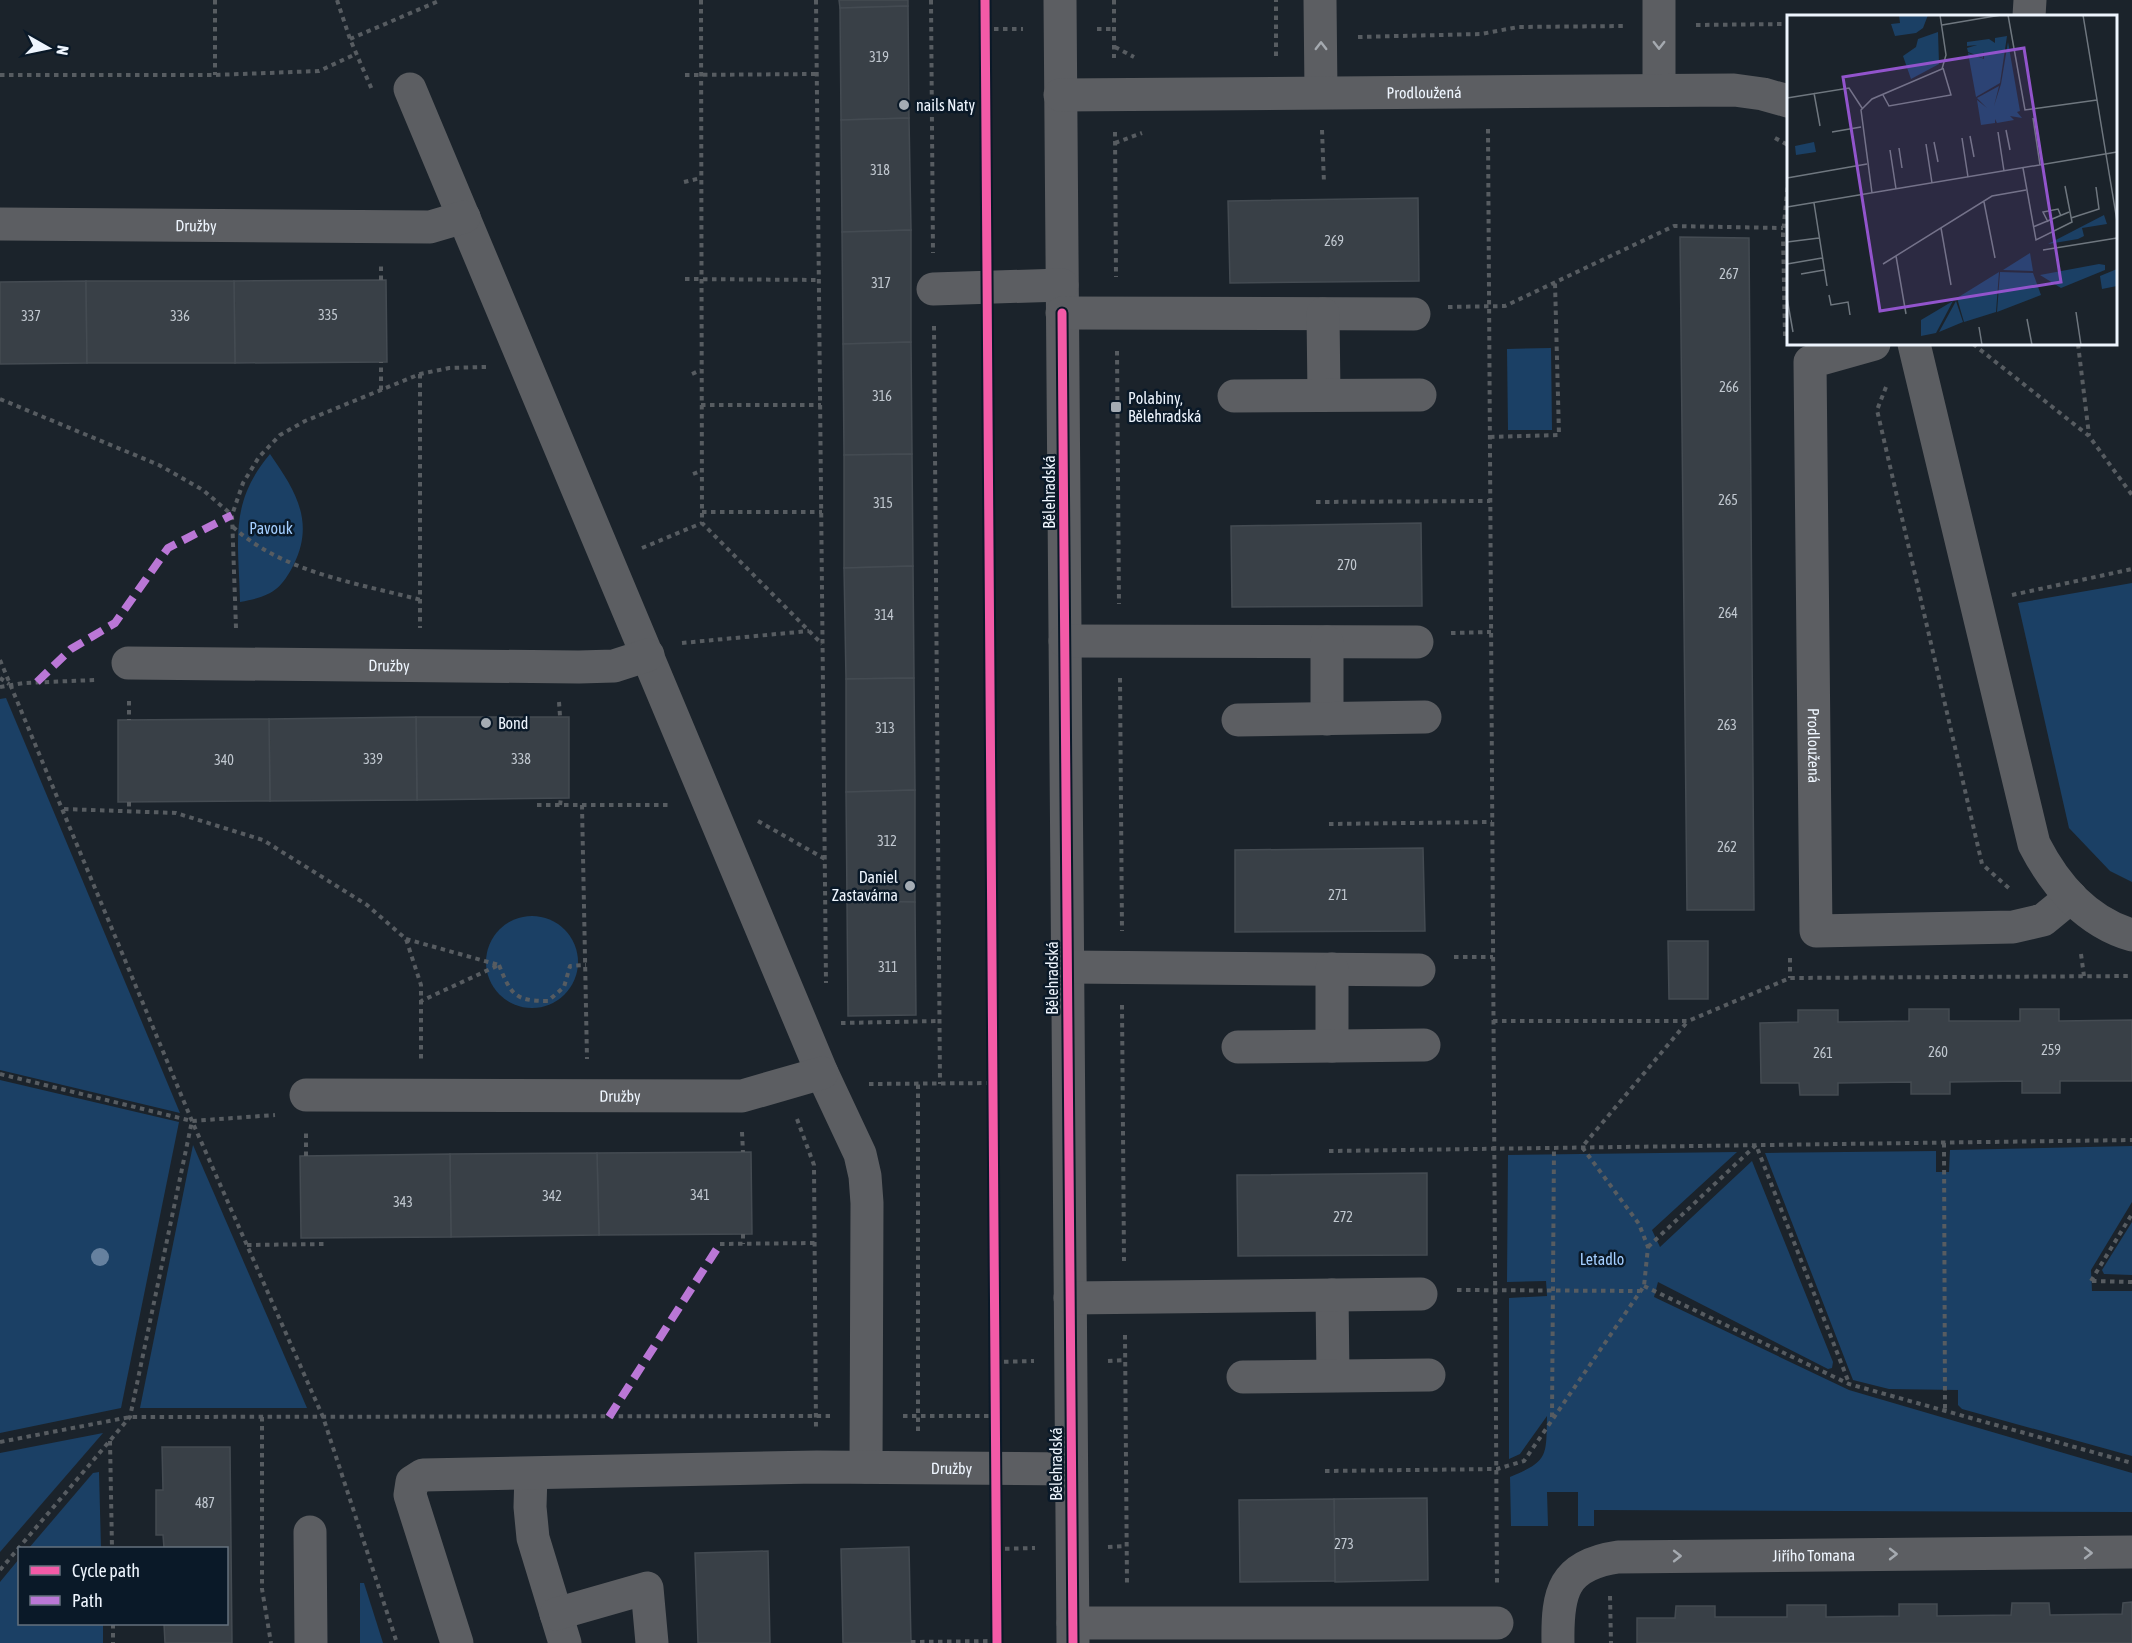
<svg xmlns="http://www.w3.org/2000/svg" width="2132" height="1643" font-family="'Asap Condensed',sans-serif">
<rect width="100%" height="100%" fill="#1b232b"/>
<g fill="#1b4065">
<path d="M1551 348 1552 430H1508L1507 349Z"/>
<path d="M270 454C295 490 315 521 294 564 280 592 270 596 240 602 239 542 228 504 270 454Z"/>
<path d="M2132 583V882L2110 871 2069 828 2018 603Z"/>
<path d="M6 698 180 1113 0 1070V699Z"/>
<circle cx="532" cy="962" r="46"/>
<path d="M0 1080 179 1122 121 1408 0 1433Z"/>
<path d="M193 1145 307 1408H140Z"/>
<path d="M2132 1146V1202L2091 1270 2092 1291H2132V1456L1962 1409 1958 1405V1390L1889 1389 1853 1380 1765 1153 1936 1151V1172H1949L1950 1150Z"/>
<path d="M1737 1152 1652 1230 1660 1247 1752 1161 1833 1362 1832 1368 1828 1369 1658 1282 1654 1297 1849 1390 2132 1473V1512L1594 1510V1526H1578V1492H1547L1548 1526H1511L1510 1477C1549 1461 1546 1456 1547 1416L1520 1454 1509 1459V1298L1547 1296 1546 1281 1507 1282 1508 1155Z"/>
<path d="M2132 1222V1275L2104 1274 2102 1270Z"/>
<path d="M103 1433 0 1552V1453Z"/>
<path d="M99 1472 101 1548H29L93 1473Z"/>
<path d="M19 1559 20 1624H103V1643H0V1582Z"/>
<path d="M360 1583H364L383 1643H360Z"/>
</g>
<g fill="#394047" stroke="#444b52" stroke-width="1.5">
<path d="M839 0H908V6L840 8Z"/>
<path d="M908 6 909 118 841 120 840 8Z"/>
<path d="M909 118 911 230 842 232 841 120Z"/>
<path d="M1418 198 1419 281 1230 283 1228 201Z"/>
<path d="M911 230V342L843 344 842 232Z"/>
<path d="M1680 237 1749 238 1754 910H1687Z"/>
<path d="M386 280 387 362 235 363 234 281Z"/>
<path d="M86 281 87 363 0 364V282Z"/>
<path d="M86 281H234L235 363H87Z"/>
<path d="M911 342 912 454 844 455 843 344Z"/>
<path d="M912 454 913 566 844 568V455Z"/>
<path d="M1421 523 1422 606 1232 607 1231 526Z"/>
<path d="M913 566 914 678 846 679 844 568Z"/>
<path d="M914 678 915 790 846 792V679Z"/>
<path d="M416 717H569V798L417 800Z"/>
<path d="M416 717 417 800 270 801 269 719Z"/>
<path d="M269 719 270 801 118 802V720Z"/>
<path d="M915 790V902L847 901 846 792Z"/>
<path d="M1423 848 1425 931 1235 932V850Z"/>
<path d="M847 901 915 902 916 1015 848 1016Z"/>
<path d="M1668 941H1708V999H1669Z"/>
<path d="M1909 1009H1949V1021H2020V1009H2059V1021L2132 1020V1081H2060V1093H2022V1081L1950 1082V1094H1911V1082L1838 1083V1095H1800L1799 1083H1761L1760 1023 1798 1022V1010H1838V1022L1909 1021Z"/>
<path d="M751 1152 752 1234 599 1235 597 1153Z"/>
<path d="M597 1153 599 1235 451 1237 450 1154Z"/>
<path d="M450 1154 451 1237 301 1238 300 1156Z"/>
<path d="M1427 1173V1255L1238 1256 1237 1175Z"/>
<path d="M162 1447H230L232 1643H165L164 1624H226V1548H164L163 1535H156V1490H163Z"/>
<path d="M1427 1498 1428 1580 1335 1582 1334 1499Z"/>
<path d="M1334 1499 1335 1581 1240 1582 1239 1500Z"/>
<path d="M909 1547 911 1643H843L841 1549Z"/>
<path d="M768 1551 770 1643H698L695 1553Z"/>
<path d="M2132 1602V1643H1637V1618H1675L1676 1606H1715V1617H1787V1605H1826V1617L1899 1616V1604H1937V1616L2011 1615 2012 1603H2049L2050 1615 2122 1614 2123 1603Z"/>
</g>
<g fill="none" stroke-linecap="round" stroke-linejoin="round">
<g stroke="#575c61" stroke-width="4" stroke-dasharray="4.5 4.5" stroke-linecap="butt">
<path d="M215 0V75"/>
<path d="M337 0 350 39 373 92"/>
<path d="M701 0 702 523 822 644"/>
<path d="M816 0 826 983"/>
<path d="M931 0 933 253"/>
<path d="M1114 0V58"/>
<path d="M1696 25 1788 24"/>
<path d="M985 29H1023"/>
<path d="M1097 29H1114"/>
<path d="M1358 37 1481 34 1518 27 1623 26"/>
<path d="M350 39 441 0"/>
<path d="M1115 47 1134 57"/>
<path d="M1276 56V0"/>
<path d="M0 75H215L319 71 356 54"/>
<path d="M685 75 817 74"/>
<path d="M1488 129 1497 1585"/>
<path d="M1322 130 1324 183"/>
<path d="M1115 132 1116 277"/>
<path d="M1775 138 1788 145"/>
<path d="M1115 143 1142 133"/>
<path d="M684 182 701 178"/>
<path d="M685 279 819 280"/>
<path d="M381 280V263"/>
<path d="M1448 307 1505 306 1674 226 1783 228"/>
<path d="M934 326 940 1084"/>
<path d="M1785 336 1783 234 1788 182"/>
<path d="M1973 344 2089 436 2132 495"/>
<path d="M2078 344 2089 435"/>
<path d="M1117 351 1119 604"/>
<path d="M420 374V628"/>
<path d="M692 374 701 370"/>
<path d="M1886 387 1877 410 1982 864 2011 890"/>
<path d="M381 390V362"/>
<path d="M0 399 159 465 203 490 232 515"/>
<path d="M701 405H821"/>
<path d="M1490 437 1559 435 1555 283"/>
<path d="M693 474 701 471"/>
<path d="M1316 502 1490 501"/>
<path d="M702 512H822"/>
<path d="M233 527C284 573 357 583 421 600"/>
<path d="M642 548 702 523"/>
<path d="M2012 595 2132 569"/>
<path d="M236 628 232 515 243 483 259 457 280 435 305 421 420 374 449 368 486 367"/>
<path d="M1451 633 1491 632"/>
<path d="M682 643 809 631"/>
<path d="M0 660 192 1121 323 1417 397 1643"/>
<path d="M0 678 9 684"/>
<path d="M1120 678 1122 931"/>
<path d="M0 687 24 683 95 680"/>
<path d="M129 701V720"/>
<path d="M559 702 560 716"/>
<path d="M129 802V811"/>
<path d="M537 805H671"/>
<path d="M560 805 561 798"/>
<path d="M582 805 587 1059"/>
<path d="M64 809 176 813 263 840 367 905 406 939 421 985V1059"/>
<path d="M758 821 825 859"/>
<path d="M1329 824 1492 822"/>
<path d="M406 939 499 965 421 1001"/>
<path d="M2081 954 2084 976"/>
<path d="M1454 957H1493"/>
<path d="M1790 958V978"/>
<path d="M499 965C511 995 515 1001 548 1001L564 987 570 966 586 965"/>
<path d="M1122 1005 1124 1261"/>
<path d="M1493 1021H1688L1790 978 2132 976"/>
<path d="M841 1023 940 1021"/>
<path d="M0 1074 192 1121 275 1115"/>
<path d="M869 1084 994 1083"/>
<path d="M797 1119 814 1165 816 1429"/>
<path d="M742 1132 743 1152"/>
<path d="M1944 1143 1945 1409"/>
<path d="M1329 1151 2132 1140"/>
<path d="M306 1156V1131"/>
<path d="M743 1234V1244"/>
<path d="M720 1244 815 1243"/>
<path d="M247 1245 328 1244"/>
<path d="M1648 1247 1756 1145 1849 1383"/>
<path d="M2091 1281 2132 1214"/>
<path d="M2092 1281 2132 1282"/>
<path d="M1644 1286 1849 1384 2132 1463"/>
<path d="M1457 1290 1640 1291"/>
<path d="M1125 1335 1127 1585"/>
<path d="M1108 1361 1125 1360"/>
<path d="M995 1362 1034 1361"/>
<path d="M903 1416H995"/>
<path d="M262 1417V1589L271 1643"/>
<path d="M1552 1417 1554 1148"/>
<path d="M918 1431V1084"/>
<path d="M110 1441 112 1548"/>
<path d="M0 1442 130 1417 830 1416"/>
<path d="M1325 1471 1497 1469 1524 1461 1644 1286 1648 1247 1639 1224 1582 1147 1688 1021"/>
<path d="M1108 1547 1126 1546"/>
<path d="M996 1549 1035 1548"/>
<path d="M0 1570 130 1417 192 1121"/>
<path d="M1610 1596 1611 1643"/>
<path d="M113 1624V1643"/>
<path d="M911 1642 997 1641"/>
</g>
<g stroke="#5c5e62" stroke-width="33">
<path d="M1060 0 1073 1643"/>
<path d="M1320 0 1321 91"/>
<path d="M1659 0V90"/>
<path d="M2029 16 2030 0"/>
<path d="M410 89 822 1073 860 1154 865 1176 867 1203 866 1467"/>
<path id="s1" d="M1060 95 1734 90 1763 94 1788 101"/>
<path id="s2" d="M0 224 430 227 464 217"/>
<path d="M933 289 1062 285"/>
<path d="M1062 313 1414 314"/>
<path d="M1323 314 1324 395"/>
<path id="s3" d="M1874 344 1810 362 1816 931 2013 927 2043 920 2071 897"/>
<path d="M1914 344 2034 844C2055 885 2087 922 2132 935"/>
<path d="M1234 396 1420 395"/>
<path d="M1065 641 1417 642"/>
<path id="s4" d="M128 663 579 667 614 666 648 655"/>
<path d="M1327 719V642"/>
<path d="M1238 720 1425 717"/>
<path d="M1067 967 1419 970"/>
<path d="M1332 1046V969"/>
<path d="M1238 1047 1424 1045"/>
<path id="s5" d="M306 1095 742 1096 822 1073"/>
<path d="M1332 1295 1333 1375"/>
<path d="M1070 1298 1421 1294"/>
<path d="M1243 1377 1429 1375"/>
<path d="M531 1474 530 1507 533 1538 565 1643"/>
<path d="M310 1532 311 1643"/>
<path d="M556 1614 647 1588 652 1643"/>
<path d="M1073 1623H1497"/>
<path id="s6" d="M457 1643 410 1495 412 1482 423 1475 817 1467 1071 1469"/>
<path id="s7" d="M1558 1643C1557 1592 1563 1565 1618 1557L2132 1552"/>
</g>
<g stroke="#ba77d6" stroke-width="8" stroke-dasharray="15 8" stroke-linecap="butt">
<path d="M37 682 71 649 115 623 168 548 232 515"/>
<path d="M609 1417 720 1244"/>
</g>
<g stroke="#0a1928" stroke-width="13">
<g id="cycleway">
<path d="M985 0 997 1643"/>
<path d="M1062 313 1073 1643"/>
</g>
</g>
<use href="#cycleway" stroke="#f35aa7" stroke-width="9"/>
</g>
<circle fill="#66819f" cx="100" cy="1257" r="9"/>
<defs><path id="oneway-chevron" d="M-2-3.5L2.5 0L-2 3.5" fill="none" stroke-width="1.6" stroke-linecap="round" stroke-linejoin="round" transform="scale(1.5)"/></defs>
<g stroke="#a5aab0">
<use href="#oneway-chevron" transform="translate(1659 45) rotate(90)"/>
<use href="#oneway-chevron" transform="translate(1321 46) rotate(-90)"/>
<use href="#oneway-chevron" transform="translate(2088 1553)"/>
<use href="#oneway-chevron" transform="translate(1893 1554)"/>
<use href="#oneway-chevron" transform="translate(1677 1556)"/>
</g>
<g fill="#a4acb4" stroke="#0a1928" stroke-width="2">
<circle cx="904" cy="105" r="6"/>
<rect x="1110" y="401" width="12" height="12" rx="3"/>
<circle cx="486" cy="723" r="6"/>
<circle cx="910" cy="886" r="6"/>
</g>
<g text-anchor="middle" stroke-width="5" stroke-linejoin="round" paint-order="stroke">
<g font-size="14" fill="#c1c8d0">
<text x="879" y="62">319</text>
<text x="880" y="175">318</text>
<text x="1334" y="246">269</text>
<text x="1729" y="279">267</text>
<text x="881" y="288">317</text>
<text x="328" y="320">335</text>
<text x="31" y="321">337</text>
<text x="180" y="321">336</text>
<text x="1729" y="392">266</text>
<text x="882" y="401">316</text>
<text x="1728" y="505">265</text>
<text x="883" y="508">315</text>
<text x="1347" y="570">270</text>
<text x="1728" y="618">264</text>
<text x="884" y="620">314</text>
<text x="1727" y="730">263</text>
<text x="885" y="733">313</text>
<text x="373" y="764">339</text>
<text x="521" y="764">338</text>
<text x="224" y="765">340</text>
<text x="887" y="846">312</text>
<text x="1727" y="852">262</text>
<text x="1338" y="900">271</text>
<text x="888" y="972">311</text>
<text x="2051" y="1055">259</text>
<text x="1938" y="1057">260</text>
<text x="1823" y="1058">261</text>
<text x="700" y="1200">341</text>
<text x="552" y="1201">342</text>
<text x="403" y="1207">343</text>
<text x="1343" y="1222">272</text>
<text x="205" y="1508">487</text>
<text x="1344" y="1549">273</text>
</g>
<g font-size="16" fill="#eef5fe" stroke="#0a1928">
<text dy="6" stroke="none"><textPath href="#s1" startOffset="364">Prodloužená</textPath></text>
<text dy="6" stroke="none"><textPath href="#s2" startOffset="196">Družby</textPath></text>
<text transform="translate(1049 492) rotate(-90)" y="6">Bělehradská</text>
<text dy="6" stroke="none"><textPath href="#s4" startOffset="261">Družby</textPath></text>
<text dy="6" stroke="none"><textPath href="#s3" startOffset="450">Prodloužená</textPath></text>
<text transform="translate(1052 978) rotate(-90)" y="6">Bělehradská</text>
<text dy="6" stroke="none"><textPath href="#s5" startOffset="314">Družby</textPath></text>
<text transform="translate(1056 1464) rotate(-90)" y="6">Bělehradská</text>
<text dy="6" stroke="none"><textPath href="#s6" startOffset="710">Družby</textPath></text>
<text dy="6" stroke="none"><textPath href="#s7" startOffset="316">Jiřího Tomana</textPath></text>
</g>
<g font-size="16" fill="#eef5fe" stroke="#0a1928" text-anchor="start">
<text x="916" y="111">nails Naty</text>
<text x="1128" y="404">Polabiny,<tspan x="1128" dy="18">Bělehradská</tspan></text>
<text x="498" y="729">Bond</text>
<text x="898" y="883" text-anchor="end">Daniel<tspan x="898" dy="18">Zastavárna</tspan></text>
</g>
<g font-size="16" fill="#a4cefe" stroke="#0a1928">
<text x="271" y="534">Pavouk</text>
<text x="1602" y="1265">Letadlo</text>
</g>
</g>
<g transform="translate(1787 15)">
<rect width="330" height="330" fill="#1b232b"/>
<path d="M112 0H141L136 13 129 18 108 21 104 9 113 8ZM151 17 152 49 124 64 116 41 129 32 131 24ZM220 21 213 68 189 82 181 38 197 44V36L196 43 181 37 180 33 190 30 180 31V27L202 24 208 28V23ZM221 27 233 96 230 97 235 103 223 101 227 105 210 108 208 104V108L194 110 190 85 200 93 190 83 212 71 207 91 214 69ZM27 127 29 137 9 140 8 131ZM317 200 320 209 295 213 297 221 291 224 261 229ZM243 238 246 256 216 255ZM312 249 318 250V255L274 273 253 260ZM330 254V271L315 274 313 261ZM212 257 209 297 177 307 170 283ZM213 257 246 258 254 280 210 297ZM166 286 149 318 134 321V305ZM169 286 176 307 152 317Z" fill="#1b4065"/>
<path fill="none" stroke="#6f777f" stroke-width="1.5" d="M221 0 238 95 310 85M296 0 330 206M155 10 214 0M27 78 33 111M96 80 102 91 164 80 156 53M0 83 62 73 75 93M246 103 253 150M219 115 223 135M45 117 74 112M211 117 217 156M183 121 187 142M175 123 181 162M147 127 151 147M139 129 145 168M112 133 115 153M103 135 109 174M236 153 249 225 285 207 278 171M0 163 80 149M85 178 74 95 85 84 155 54 159 40 153 0M197 187 208 243M27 188 40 271M0 192 330 137M284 203 312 194 309 172M261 207 256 197 271 194 274 201M246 212 282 197M154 213 164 270M0 227 32 223M256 235 330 223M109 241 119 299M0 249 35 243M96 249 205 181 239 175M14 259 37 255M42 280 44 290 61 287 63 300M0 283 6 317M289 297 294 330M240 304 245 330M192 312 195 330"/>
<path fill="#9254cc" fill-opacity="0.15" stroke="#9254cc" stroke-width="3" d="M237 33 274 267 93 296 56 62Z"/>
<rect width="330" height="330" fill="none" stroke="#eef5fe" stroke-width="3"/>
</g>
<rect x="18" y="1547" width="210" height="78" fill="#0a1928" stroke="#65717e" stroke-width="1.5"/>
<rect x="30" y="1566" width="30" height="9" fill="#f35aa7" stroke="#65717e" stroke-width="1.5"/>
<text x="72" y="1577" font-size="18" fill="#eef5fe">Cycle path</text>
<rect x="30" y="1596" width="30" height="9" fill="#ba77d6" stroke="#65717e" stroke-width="1.5"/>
<text x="72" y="1607" font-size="18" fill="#eef5fe">Path</text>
<g transform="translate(48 48) rotate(99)" stroke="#0a1928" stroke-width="4.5" paint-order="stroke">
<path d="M0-4.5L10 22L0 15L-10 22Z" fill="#eef5fe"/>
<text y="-9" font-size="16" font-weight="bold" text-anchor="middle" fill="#eef5fe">N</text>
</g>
</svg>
